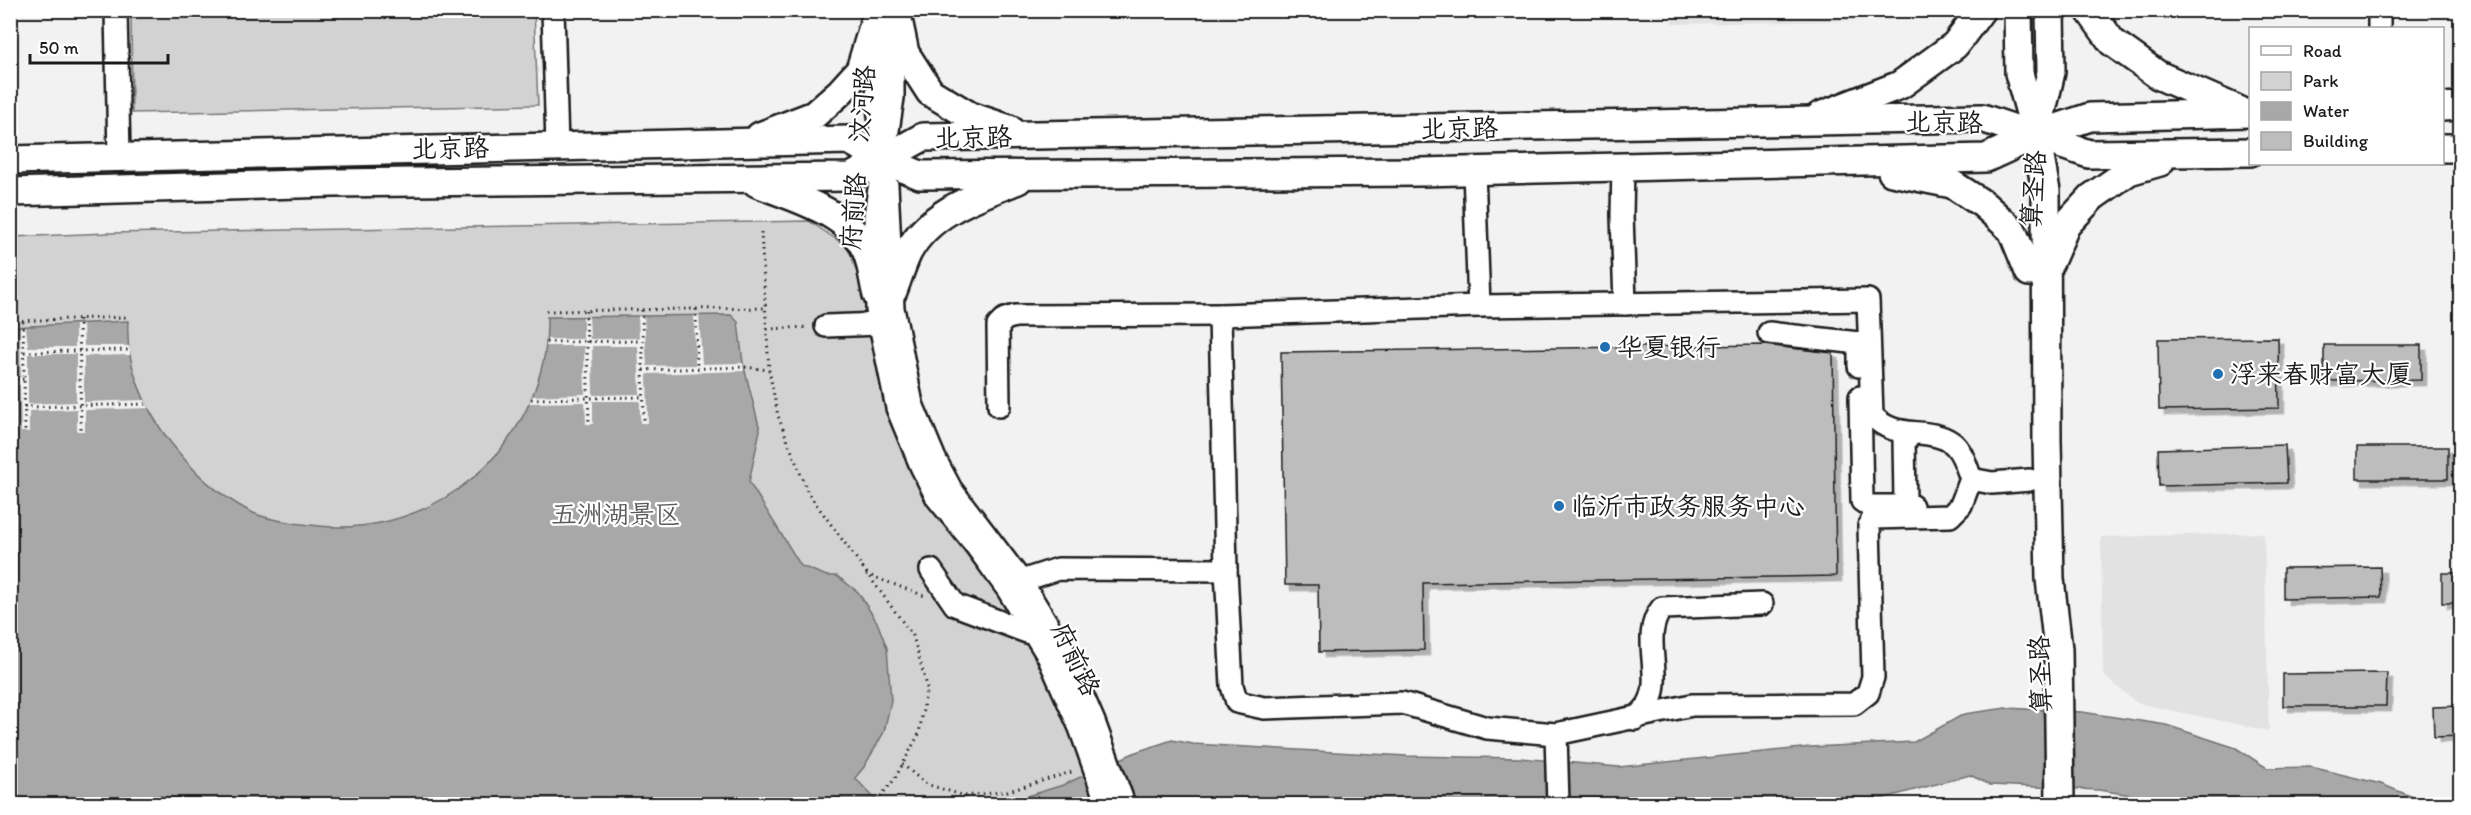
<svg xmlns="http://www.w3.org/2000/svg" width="2471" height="815" font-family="Itim,'LXGW WenKai TC',sans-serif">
<defs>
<filter id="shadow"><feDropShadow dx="5.5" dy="5.5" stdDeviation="0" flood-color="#0004"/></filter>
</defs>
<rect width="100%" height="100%" fill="#f2f2f2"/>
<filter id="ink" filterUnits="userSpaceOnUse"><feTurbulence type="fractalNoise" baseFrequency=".0167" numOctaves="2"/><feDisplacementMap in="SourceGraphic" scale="12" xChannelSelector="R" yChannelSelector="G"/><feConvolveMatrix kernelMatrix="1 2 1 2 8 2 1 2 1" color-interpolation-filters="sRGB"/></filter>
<g filter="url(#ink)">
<g fill="#e2e2e2">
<path d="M1672 11V10L1900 11 1891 20 1672 24Z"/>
<path d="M2264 533 2269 731 2137 703 2103 675 2101 537Z"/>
</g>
<g fill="#d2d2d2" stroke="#777" stroke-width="1.5">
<path d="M131 11H534L538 105 132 113Z"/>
<path d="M809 221 849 248 866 300 883 401 934 513 1004 602 1025 644 1042 660 1055 701 1075 742 1096 804H11V237L109 233Z"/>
</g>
<g fill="#a8a8a8" stroke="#707070" stroke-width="1.5">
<path d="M731 315 738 322 743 363 760 430 749 482 801 566 827 576H837L858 592 877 622 887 648 891 701 884 732 864 767 855 778 880 804H199C164 792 131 795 96 802V804H11L10 327 128 321C125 365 145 410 171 443 195 473 214 492 249 511 266 520 291 523 310 525 418 540 519 469 543 362 547 347 547 332 547 317Z"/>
<path d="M2006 708 2082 712 2166 725 2236 748 2267 768 2311 767 2381 784 2430 804H2222L2169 801 2099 790 1990 785 1970 775 1862 804 1695 802 1680 804H984L1018 799 1063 785 1136 752 1172 740 1193 744 1407 756 1520 758 1619 767 1811 747 1914 742 1964 714Z"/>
</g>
<g fill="#f2f2f2" fill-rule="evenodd">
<path d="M694 315H699L702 364 743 363 744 371 647 374 648 423H640V401H593V424H586L585 402 529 403 532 396 585 394 584 346H546L547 339H583V317L589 316 590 339 639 338 638 316H644L647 366 695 365ZM592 346H638L640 394 593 395Z"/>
<path d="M75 325H83L84 346H129L130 350V355L84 356V402L145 400 149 408 85 410V431H77V409L29 411V432H21L20 385H10L11 377H21L20 327H26L28 347H75ZM28 354H76V402L28 404Z"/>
</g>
<g fill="#bdbdbd" stroke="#1c1c1c" stroke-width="1.5" filter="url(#shadow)">
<path d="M2278 338 2279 408 2159 410 2158 339Z"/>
<path d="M1765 345 1833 353 1836 576 1423 583 1424 650 1319 652 1318 585H1285L1281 352Z"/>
<path d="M2324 345H2421V380L2324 381Z"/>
<path d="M2285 445 2287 483 2159 486 2158 449Z"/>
<rect x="2357" y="447" width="91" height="32"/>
<path d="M2380 567 2381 597 2283 599V568Z"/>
<rect x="2442" y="573" width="18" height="30"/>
<path d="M2387 673 2386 706H2283V674Z"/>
<path d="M2460 706V736L2434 737 2433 707Z"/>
</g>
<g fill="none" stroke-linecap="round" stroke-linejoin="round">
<g stroke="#1c1c1c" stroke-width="26">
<g id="minor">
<path d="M116 10 119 156"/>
<path d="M553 10 557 146"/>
<path d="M2379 10V28"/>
<path d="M893 30V98L875 215 877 310 897 408 921 466 937 498 974 543 1008 590 1048 656 1080 728 1107 804"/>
<path d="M880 38 877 99 881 133"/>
<path d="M1623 167 1622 215 1625 304"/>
<path d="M1474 171 1479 306"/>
<path d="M887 185 893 308 912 404 935 459 951 489 1021 581 1062 648 1094 722 1124 804"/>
<path d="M1868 300 1872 415C1894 441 1927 426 1951 442 1962 449 1967 468 1971 479L1961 505 1950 516 1873 518 1869 526 1873 677 1868 693 1854 704 1692 705 1556 734 1487 728 1402 703 1264 708 1237 702 1232 686 1226 570 1220 315 1479 306Z"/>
<path d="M826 326 880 324"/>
<path d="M1769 333 1859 343V366"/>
<path d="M1860 397 1862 501 1869 506H1893"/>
<path d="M999 406 998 326 1005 319 1015 316 1220 315"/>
<path d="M1971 479 1992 483 2030 480"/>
<path d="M1912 506 1905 502 1904 439 1913 434"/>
<path d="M931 570 955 605 1035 635"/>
<path d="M1021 581 1058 569 1226 570"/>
<path d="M1635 719C1639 715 1645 710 1648 705 1665 676 1639 636 1662 608L1762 604"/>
<path d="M1556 734 1558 804"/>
</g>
</g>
<g stroke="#1c1c1c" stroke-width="32">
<g id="major">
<path d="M896 10 905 53 930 92 970 116 1009 129"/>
<path d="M2018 10 2019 73 2036 135 2046 191 2047 441 2050 579 2058 649 2060 804"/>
<path d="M2089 10 2112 42 2158 75 2236 109"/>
<path d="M2442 107 2460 106"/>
<path d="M1820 116 1900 85 1955 45 1981 10"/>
<path d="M2037 132 2051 72 2050 10"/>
<path d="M760 136 814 115 840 92 860 70 878 10"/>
<path d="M2442 148H2460"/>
<path d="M10 160 849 140 884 160 920 175 1421 172 1986 158 2036 135 2090 117 2250 113"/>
<path d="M1892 172 1952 184 1983 204 2012 230 2029 272"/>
<path d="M757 183C794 198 847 211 866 250 872 263 873 281 877 295"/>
<path d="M10 192 333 183 851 177 923 137 1982 118 2089 154 2250 152"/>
<path d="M2050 262 2066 225 2092 197 2129 171 2160 162"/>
<path d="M893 291C898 278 902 264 908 252 930 211 978 196 1018 180"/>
</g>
</g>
<g stroke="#1c1c1c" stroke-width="3" stroke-dasharray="1.5 4.5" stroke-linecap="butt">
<path d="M761 232 769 370 778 416 808 493 913 636 927 686 919 734 894 780 874 804"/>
<path d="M696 309 697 369"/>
<path d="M642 310 644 423"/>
<path d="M546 311 766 308"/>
<path d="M586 311 589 424"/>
<path d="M79 319 81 431"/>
<path d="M10 321 128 317"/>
<path d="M23 321 25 432"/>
<path d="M767 329 808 327"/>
<path d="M546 342 642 341"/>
<path d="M24 352 130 350"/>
<path d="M643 370 744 367 769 370"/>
<path d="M10 380 24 379"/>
<path d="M531 399 643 397"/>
<path d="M24 407 147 404"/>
<path d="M866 574 925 596"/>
<path d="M902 764 926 784 965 796 1009 791 1075 771"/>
</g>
<use href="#minor" stroke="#fff" stroke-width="21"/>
<use href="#major" stroke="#fff" stroke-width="27"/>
</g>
</g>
<g fill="#1f6fb2" stroke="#fff" stroke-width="2">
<circle cx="1605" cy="347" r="6"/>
<circle cx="2218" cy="374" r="6"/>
<circle cx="1559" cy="506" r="6"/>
</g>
<g text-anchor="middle" stroke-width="4.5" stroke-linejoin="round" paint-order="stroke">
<g font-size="26" fill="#1c1c1c" stroke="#fff">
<text transform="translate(862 104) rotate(-85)" y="9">汶河路</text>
<text transform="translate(1944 122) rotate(1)" y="9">北京路</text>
<text transform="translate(1459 128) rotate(-1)" y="9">北京路</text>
<text transform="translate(973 137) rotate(-1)" y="9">北京路</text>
<text transform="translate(450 148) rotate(-1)" y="9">北京路</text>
<text transform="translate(2033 189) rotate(-86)" y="9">算圣路</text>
<text transform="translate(853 211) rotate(-86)" y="9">府前路</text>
<text transform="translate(1076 659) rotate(64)" y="9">府前路</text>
<text transform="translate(2040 674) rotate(-92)" y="9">算圣路</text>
</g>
<g font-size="26" fill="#1c1c1c" stroke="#fff" text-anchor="start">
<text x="1617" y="356">华夏银行</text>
<text x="2230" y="383">浮来春财富大厦</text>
<text x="1571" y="515">临沂市政务服务中心</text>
</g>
<g font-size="26" fill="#5c5c5c" stroke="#fff">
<text x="616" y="523">五洲湖景区</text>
</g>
</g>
<rect width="2471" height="815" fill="none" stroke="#fff" stroke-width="36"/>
<rect x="18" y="18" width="2435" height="779" fill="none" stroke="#1c1c1c" stroke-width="2" filter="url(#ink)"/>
<rect x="2249" y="27" width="195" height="138" fill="#ffffff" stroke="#a4a4a4" stroke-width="1.5"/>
<rect x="2261" y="46" width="30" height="9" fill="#ffffff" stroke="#a4a4a4" stroke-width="1.5"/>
<text x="2303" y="57" font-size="18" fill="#1c1c1c">Road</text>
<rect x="2261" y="72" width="30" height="18" fill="#d2d2d2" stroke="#a4a4a4" stroke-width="1.5"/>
<text x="2303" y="87" font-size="18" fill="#1c1c1c">Park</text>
<rect x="2261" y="102" width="30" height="18" fill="#a8a8a8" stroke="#a4a4a4" stroke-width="1.5"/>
<text x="2303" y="117" font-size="18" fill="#1c1c1c">Water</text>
<rect x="2261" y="132" width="30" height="18" fill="#bdbdbd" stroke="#a4a4a4" stroke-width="1.5"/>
<text x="2303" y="147" font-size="18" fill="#1c1c1c">Building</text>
<path d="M30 54v9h138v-9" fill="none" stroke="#1c1c1c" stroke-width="3"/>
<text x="39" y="54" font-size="18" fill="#1c1c1c" stroke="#ffffff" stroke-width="4.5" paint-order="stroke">50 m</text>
</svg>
